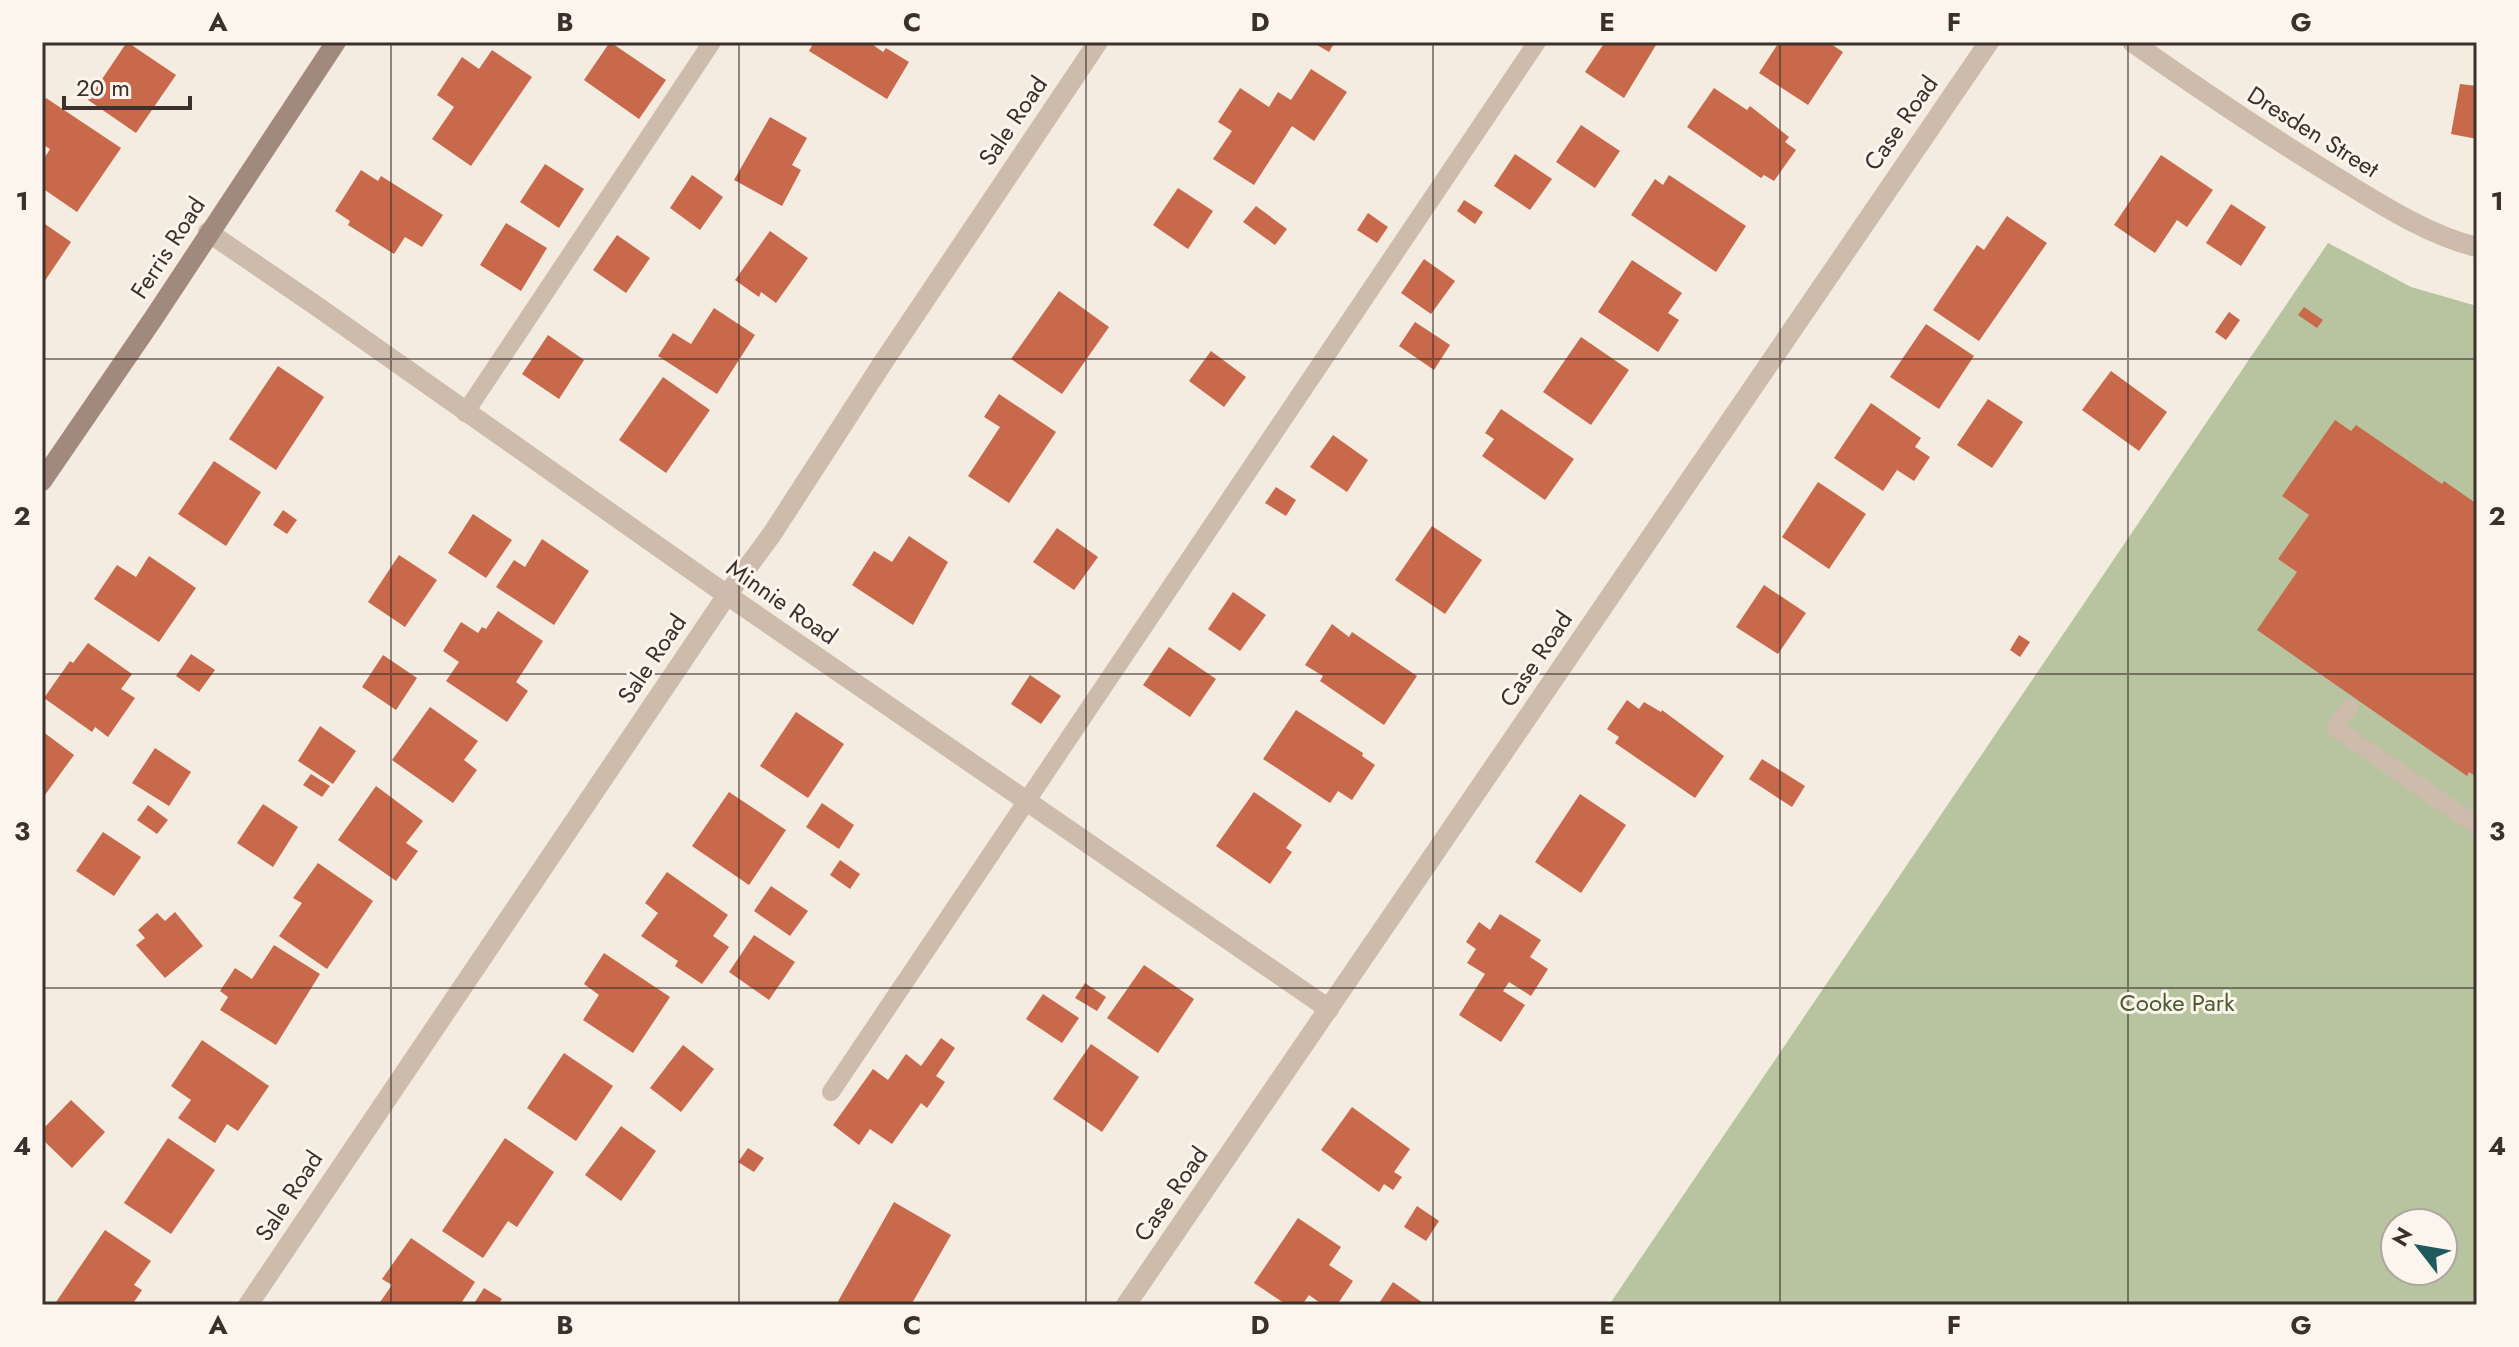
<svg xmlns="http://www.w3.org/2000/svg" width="2519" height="1347" font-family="Jost,sans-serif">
<rect width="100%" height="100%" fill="#f4ebe1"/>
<path fill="#b8c4a0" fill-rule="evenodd" d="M2328 243 2411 287 2477 306V1305H1609ZM2395 1223H2443V1271H2395Z"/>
<g fill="#c8694b">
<path d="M127 42 176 75 136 133 88 100Z"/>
<path d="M610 42 666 80 639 119 584 80Z"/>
<path d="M814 42H869L883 52 886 48 909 62 887 99 809 51Z"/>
<path d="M1312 42H1335L1329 52Z"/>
<path d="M1605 42H1652L1656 45 1624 98 1585 72Z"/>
<path d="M1779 42H1828L1843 52 1808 105 1759 73Z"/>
<path d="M492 50 532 77 471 166 432 139 454 107 437 95 462 57 479 69Z"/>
<path d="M1311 69 1347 92 1314 141 1292 126 1254 185 1213 159 1232 131 1218 122 1240 88 1269 107 1278 92 1291 100Z"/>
<path d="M2460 84 2477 86V139L2451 134Z"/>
<path d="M1714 88 1747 110 1750 106 1789 137 1785 142 1796 150 1774 181 1764 175 1761 178 1687 127Z"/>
<path d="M46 98 121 148 77 212 42 188V162L50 149 42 144V105Z"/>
<path d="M770 117 807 138 792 165 801 170 782 206 734 180Z"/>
<path d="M1581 125 1620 151 1595 188 1556 162Z"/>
<path d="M1515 154 1552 179 1530 210 1494 186Z"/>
<path d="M2161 155 2213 190 2187 227 2177 220 2155 253 2114 225Z"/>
<path d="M545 164 584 189 559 228 520 202Z"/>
<path d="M361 170 378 181 381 176 443 215 422 247 405 237 394 254 348 225 350 221 335 211Z"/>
<path d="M692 175 723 197 700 230 670 208Z"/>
<path d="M1669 175 1746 226 1716 272 1631 215 1655 179 1663 185Z"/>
<path d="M1178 188 1213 211 1188 249 1153 225Z"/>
<path d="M1464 200 1483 212 1475 224 1457 211Z"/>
<path d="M2231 204 2266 227 2241 266 2206 243Z"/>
<path d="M1256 206 1287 229 1275 245 1243 222Z"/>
<path d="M1368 213 1388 227 1377 243 1357 230Z"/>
<path d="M2007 216 2047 243 1979 341 1933 310 1977 245 1984 250Z"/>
<path d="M42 222 71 242 42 285Z"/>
<path d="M506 223 547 248 521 291 480 265Z"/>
<path d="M770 231 808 258 776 303 761 292 759 297 735 280Z"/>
<path d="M617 235 650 258 626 293 593 270Z"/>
<path d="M1424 259 1455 281 1431 314 1401 293Z"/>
<path d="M1632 260 1682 293 1668 313 1679 320 1658 352 1598 312Z"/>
<path d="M1059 291 1109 327 1062 394 1011 359Z"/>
<path d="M2304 307 2323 320 2317 328 2298 315Z"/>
<path d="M714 308 755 335 717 394 658 356 673 333 691 344Z"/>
<path d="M2229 312 2240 320 2226 340 2215 332Z"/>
<path d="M1415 322 1450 345 1434 370 1399 346Z"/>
<path d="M1926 324 1974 356 1939 409 1890 377Z"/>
<path d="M548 335 584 360 559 399 522 374Z"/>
<path d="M1581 337 1629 370 1591 425 1543 392Z"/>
<path d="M1211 351 1246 377 1224 407 1189 381Z"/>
<path d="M278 366 324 397 276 470 229 439Z"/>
<path d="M2111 371 2167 412 2139 451 2082 410Z"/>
<path d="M663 377 710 410 666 473 619 440Z"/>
<path d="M999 394 1056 432 1009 503 968 476 1000 427 984 417Z"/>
<path d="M1988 399 2023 422 1992 468 1957 445Z"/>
<path d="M1871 403 1921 438 1915 447 1930 457 1914 481 1897 470 1883 491 1834 458Z"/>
<path d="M1501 409 1574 459 1545 500 1482 456 1494 439 1485 433Z"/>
<path d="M2335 420 2351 431 2356 425 2442 484 2444 481 2477 504V777L2469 772 2467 776 2257 630 2297 572 2278 559 2309 515 2282 496Z"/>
<path d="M1333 435 1368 460 1347 492 1310 467Z"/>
<path d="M214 461 261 492 226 546 178 514Z"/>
<path d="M1818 482 1866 514 1829 569 1782 537Z"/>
<path d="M1276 487 1296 500 1286 516 1265 503Z"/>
<path d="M283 510 297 520 287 534 273 525Z"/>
<path d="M473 514 512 540 486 578 448 553Z"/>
<path d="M1432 526 1482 560 1445 614 1395 580Z"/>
<path d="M1057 528 1098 557 1074 590 1033 562Z"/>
<path d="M909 536 948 562 913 625 852 585 874 551 892 562Z"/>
<path d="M542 539 589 571 554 625 496 587 514 560 525 567Z"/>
<path d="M399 555 437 580 405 627 368 602Z"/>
<path d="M149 556 196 588 159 642 94 599 117 565 136 577Z"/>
<path d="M1764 585 1806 613 1778 654 1736 627Z"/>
<path d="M1233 592 1266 615 1240 651 1208 629Z"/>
<path d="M498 611 543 641 516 682 528 691 507 722 446 681 459 662 443 651 461 622 478 633 482 627 486 629Z"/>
<path d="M1332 624 1349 637 1352 632 1417 676 1384 725 1320 681 1323 676 1305 665Z"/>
<path d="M2019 635 2030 642 2020 657 2010 650Z"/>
<path d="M88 643 132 674 121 689 135 698 108 737 95 727 92 732 44 698 70 661 73 663Z"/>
<path d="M1169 647 1216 679 1190 717 1143 685Z"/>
<path d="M191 654 215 670 199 692 176 676Z"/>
<path d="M383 655 417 678 396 710 362 687Z"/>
<path d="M1030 675 1061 696 1041 724 1011 704Z"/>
<path d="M1627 700 1639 709 1644 702 1661 712 1662 710 1724 756 1695 798 1615 743 1619 737 1607 729Z"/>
<path d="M430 707 478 741 464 760 477 770 453 803 392 760Z"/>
<path d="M1296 710 1363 753 1362 756 1375 765 1352 800 1338 791 1330 803 1263 759Z"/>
<path d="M796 712 844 744 808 798 760 766Z"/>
<path d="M320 726 356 751 333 784 298 761Z"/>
<path d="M42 731 74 755 42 799Z"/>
<path d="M155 748 191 772 169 806 132 783Z"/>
<path d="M1762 759 1805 786 1792 807 1749 779Z"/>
<path d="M311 774 330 786 322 797 303 785Z"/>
<path d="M376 786 423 821 406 843 418 851 396 881 338 840Z"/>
<path d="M729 792 786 830 749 885 692 846Z"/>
<path d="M1254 792 1302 825 1286 848 1292 852 1270 884 1216 846Z"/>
<path d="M1580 794 1626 825 1581 893 1535 862Z"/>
<path d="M822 803 854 825 839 849 806 827Z"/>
<path d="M263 804 298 827 273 867 237 843Z"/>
<path d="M148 805 168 820 157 834 137 820Z"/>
<path d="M103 832 141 857 114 896 76 871Z"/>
<path d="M840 860 860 874 850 889 830 875Z"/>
<path d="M318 863 373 901 327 969 279 936 302 903 293 898Z"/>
<path d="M667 872 728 915 713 936 729 947 702 984 675 966 678 961 641 936 658 913 645 903Z"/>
<path d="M771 886 808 911 790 936 754 911Z"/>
<path d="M175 912 203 946 165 978 136 945 145 938 138 930 157 913 165 921Z"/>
<path d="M1500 914 1541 940 1530 957 1548 969 1531 996 1509 982 1503 991 1525 1005 1501 1042 1459 1015 1485 974 1467 963 1476 949 1466 942 1479 922 1490 930Z"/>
<path d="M754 935 795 962 769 1000 729 972Z"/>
<path d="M274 945 320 974 276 1045 220 1010 228 997 220 991 235 968 252 979Z"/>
<path d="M604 953 670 997 633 1053 583 1020 599 995 584 984Z"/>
<path d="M1144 965 1194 999 1158 1053 1107 1018Z"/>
<path d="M1085 983 1106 997 1097 1011 1075 998Z"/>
<path d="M1043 994 1079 1018 1062 1043 1026 1019Z"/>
<path d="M941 1038 955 1048 936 1076 945 1082 927 1108 921 1103 892 1144 870 1129 859 1145 833 1125 873 1069 888 1080 906 1054 921 1066Z"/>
<path d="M202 1040 269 1086 238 1131 227 1124 215 1143 178 1118 191 1100 171 1086Z"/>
<path d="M1091 1044 1139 1077 1102 1132 1053 1099Z"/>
<path d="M683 1045 714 1069 681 1112 650 1088Z"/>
<path d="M564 1053 613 1086 576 1141 527 1108Z"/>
<path d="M71 1100 105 1132 72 1168 42 1139V1130Z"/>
<path d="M1352 1107 1410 1149 1394 1172 1402 1177 1393 1190 1384 1184 1379 1192 1321 1150Z"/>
<path d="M621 1126 656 1151 621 1201 585 1175Z"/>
<path d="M168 1138 215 1170 171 1234 124 1203Z"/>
<path d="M505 1138 554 1172 517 1227 508 1221 483 1258 442 1231Z"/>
<path d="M748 1148 764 1158 754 1172 738 1162Z"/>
<path d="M894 1202 951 1235 911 1305H836Z"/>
<path d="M1417 1206 1439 1221 1426 1241 1404 1227Z"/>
<path d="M1298 1218 1341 1247 1329 1265 1353 1281 1337 1305H1323L1309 1295 1302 1305H1287L1254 1283Z"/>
<path d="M105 1230 151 1261 134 1285 142 1290 132 1305H54Z"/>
<path d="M411 1238 475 1282 460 1305H378L392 1285 382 1279Z"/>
<path d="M1393 1282 1426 1305H1378Z"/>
<path d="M484 1288 502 1299 498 1305H473Z"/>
</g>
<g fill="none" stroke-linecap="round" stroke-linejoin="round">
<g stroke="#cdbbac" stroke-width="18">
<path d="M465 413 712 42"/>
<path d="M2349 707 2335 728 2477 826"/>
<path d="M831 1092 1537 42"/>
</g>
<g stroke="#cdbbac" stroke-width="20">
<path d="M2132 42C2199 89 2266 134 2336 177 2379 203 2427 235 2477 247"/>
<path d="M208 232 315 305 727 595 1329 1009"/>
<path d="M248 1305 727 595 772 534 880 367 1098 42"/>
<path d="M1126 1305 1989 42"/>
</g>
<path stroke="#a18a7d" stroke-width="20" d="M42 481 153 319 336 42"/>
</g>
<path fill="none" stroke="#3b302b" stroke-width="2" stroke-opacity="0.55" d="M391 42V1305M739 42V1305M1086 42V1305M1433 42V1305M1780 42V1305M2128 42V1305M42 359H2477M42 674H2477M42 988H2477"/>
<g text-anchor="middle" stroke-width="6" stroke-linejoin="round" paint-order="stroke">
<g font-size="24" fill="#3b302b" stroke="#fbf5ee">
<text transform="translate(1013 121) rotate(-56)" y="8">Sale Road</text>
<text transform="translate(1901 123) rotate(-55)" y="8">Case Road</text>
<text transform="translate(2313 132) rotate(32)" y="8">Dresden Street</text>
<text transform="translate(168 248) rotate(-57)" y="8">Ferris Road</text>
<text transform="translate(782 602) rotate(35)" y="8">Minnie Road</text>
<text transform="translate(652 659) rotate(-56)" y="8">Sale Road</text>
<text transform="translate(1536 659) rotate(-56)" y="8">Case Road</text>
<text transform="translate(1171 1194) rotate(-55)" y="8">Case Road</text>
<text transform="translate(289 1196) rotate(-57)" y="8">Sale Road</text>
</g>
<g font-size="24" fill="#4a5a2e" stroke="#fbf5ee">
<text x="2177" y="1011">Cooke Park</text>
</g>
</g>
<rect width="2519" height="1347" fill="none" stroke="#fbf5ee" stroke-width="88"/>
<g transform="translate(2419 1247) rotate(301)"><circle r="38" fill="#fbf5ee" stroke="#aea6a0" stroke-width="2"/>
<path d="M0-6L14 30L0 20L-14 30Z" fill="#1f5a5e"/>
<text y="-12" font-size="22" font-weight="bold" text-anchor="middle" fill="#3b302b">N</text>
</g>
<path d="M64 96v12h126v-12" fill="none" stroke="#3b302b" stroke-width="4"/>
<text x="76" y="96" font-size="24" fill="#3b302b" stroke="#fbf5ee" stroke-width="6" paint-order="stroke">20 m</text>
<rect x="44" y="44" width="2431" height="1259" fill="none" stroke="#3b302b" stroke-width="3"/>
<g font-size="26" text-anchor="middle" font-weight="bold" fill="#3b302b">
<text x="218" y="31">A</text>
<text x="565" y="31">B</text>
<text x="912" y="31">C</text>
<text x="1260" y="31">D</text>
<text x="1607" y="31">E</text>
<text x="1954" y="31">F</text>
<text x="2301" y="31">G</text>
<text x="22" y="210">1</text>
<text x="2497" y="210">1</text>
<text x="22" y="525">2</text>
<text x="2497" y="525">2</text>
<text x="22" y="840">3</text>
<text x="2497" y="840">3</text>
<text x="22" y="1155">4</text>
<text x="2497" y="1155">4</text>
<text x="218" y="1334">A</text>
<text x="565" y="1334">B</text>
<text x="912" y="1334">C</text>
<text x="1260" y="1334">D</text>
<text x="1607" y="1334">E</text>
<text x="1954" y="1334">F</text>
<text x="2301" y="1334">G</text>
</g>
</svg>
